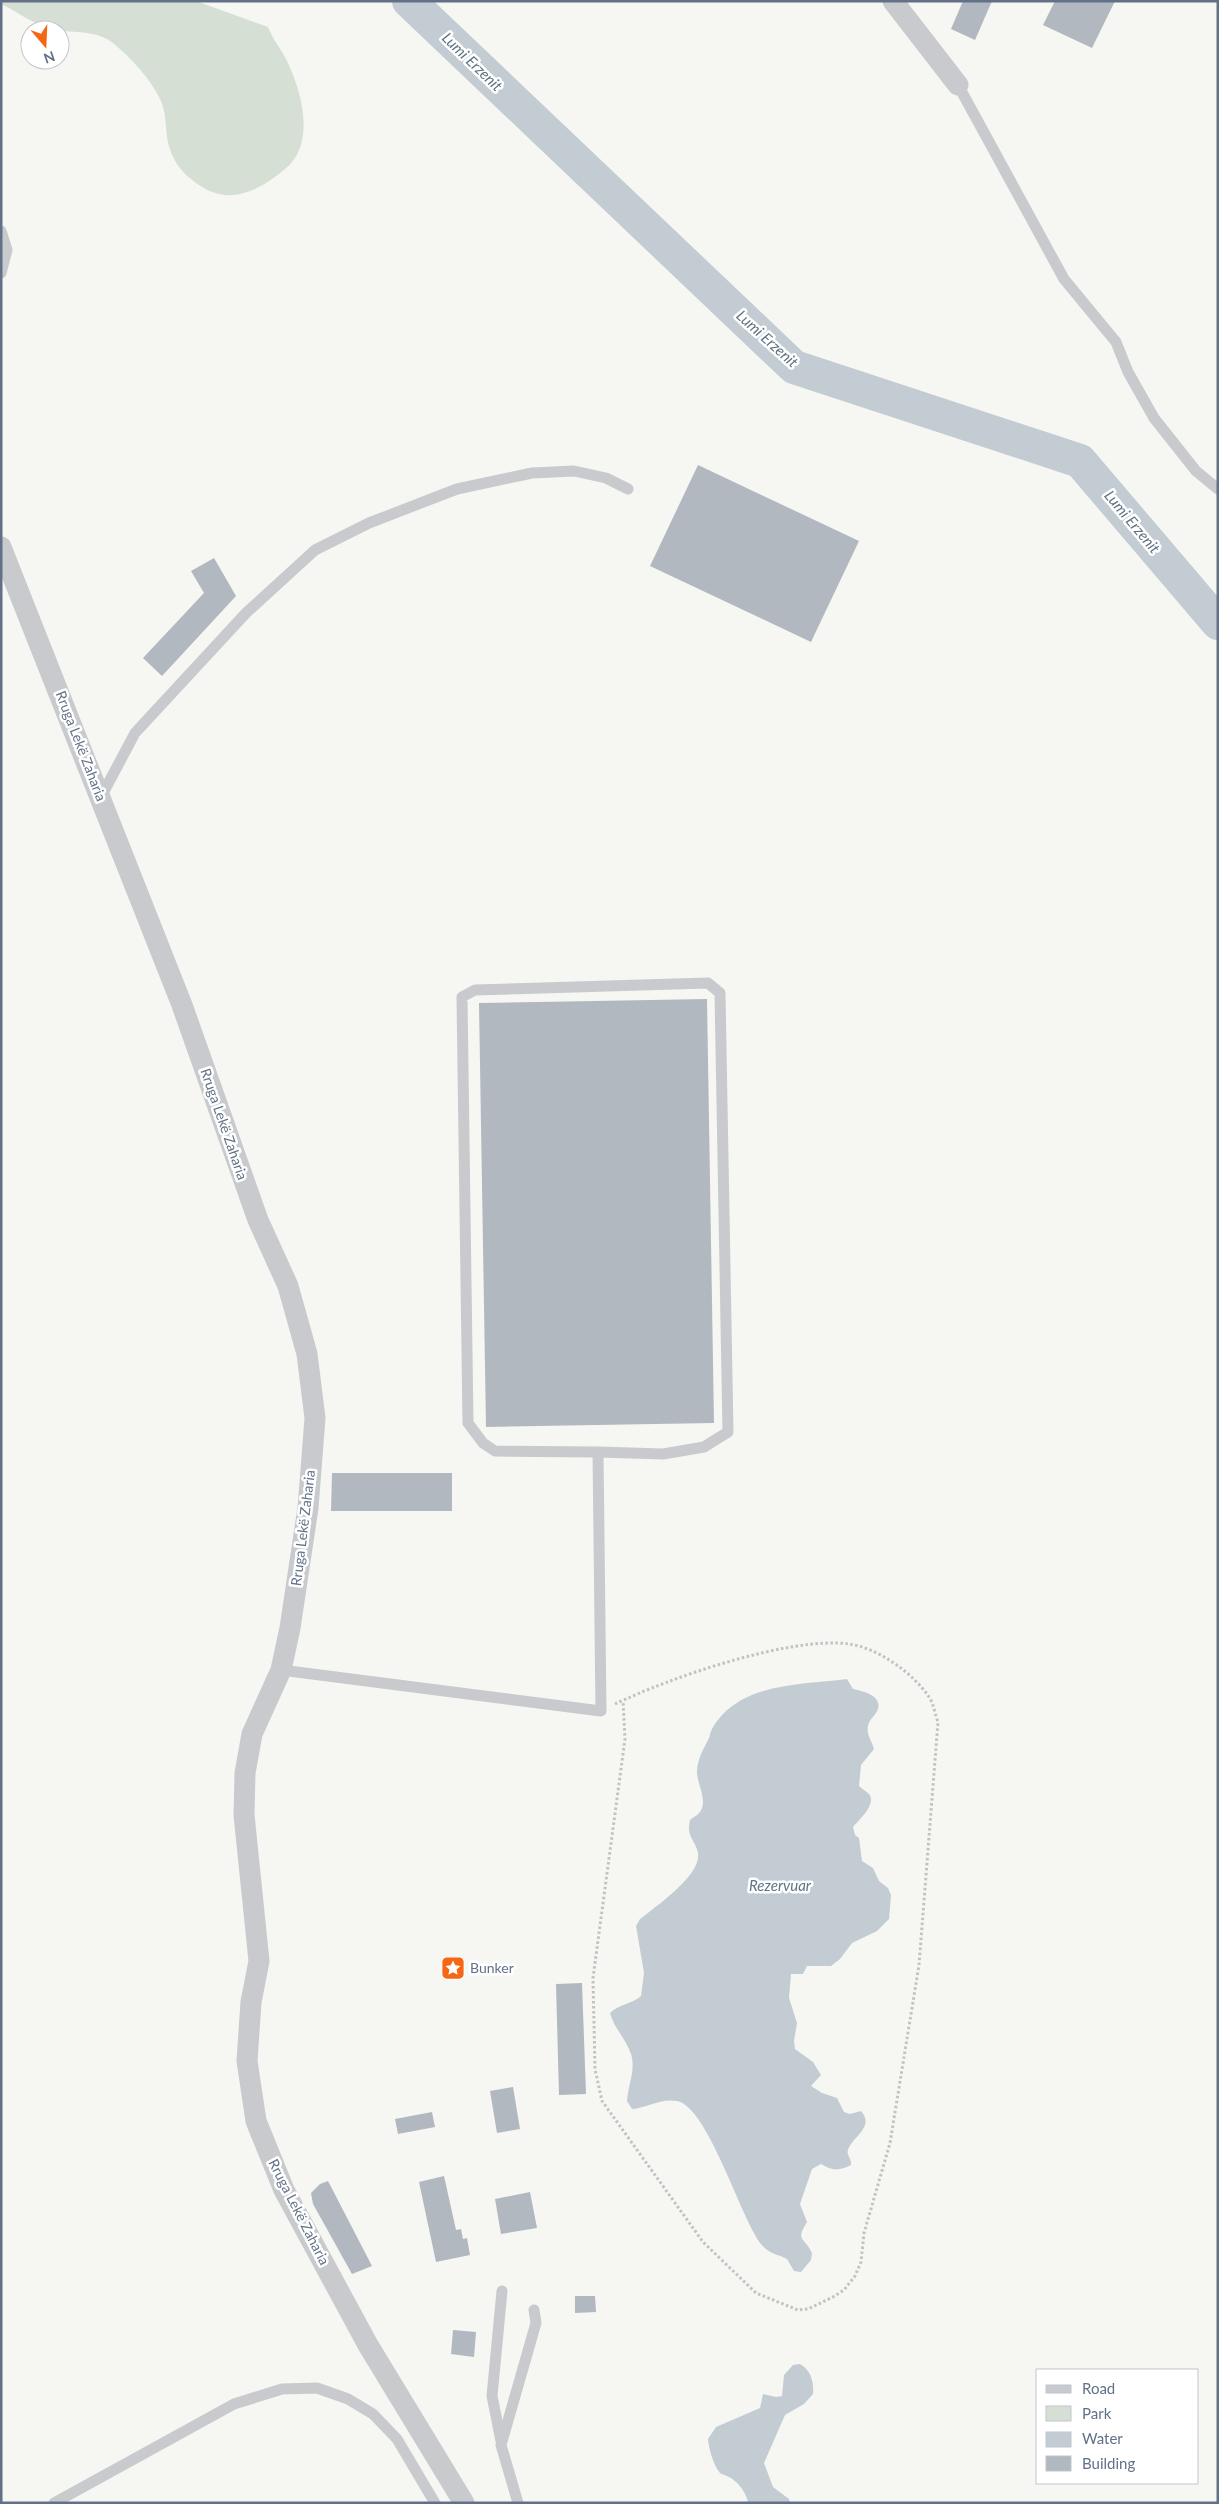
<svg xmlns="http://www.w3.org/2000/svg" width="1219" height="2504" font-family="Lato,sans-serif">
<rect width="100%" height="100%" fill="#f6f7f2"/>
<path fill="#d6dfd3" d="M1 1H196L268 27C273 40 282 50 288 63 302 93 316 144 285 169 255 194 225 208 191 179 182 172 175 163 171 152 164 136 168 117 161 101 151 79 131 58 113 43 97 30 73 33 56 30 37 27 18 12 1 4Z"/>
<g fill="#c3ccd3">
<path d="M847 1679 853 1689C862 1691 882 1695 878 1709 876 1715 869 1719 868 1726 866 1735 872 1741 874 1749L861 1765 859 1786C862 1789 866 1791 869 1794 877 1804 859 1820 853 1827L855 1835 859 1838 862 1861 873 1868 879 1881 888 1888 891 1895 889 1919 877 1931 852 1943 840 1959 831 1966H807L803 1974H791L789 1998 797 2023 794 2041 795 2049 813 2062 821 2075 811 2086 822 2093 837 2098 844 2112 850 2114 861 2111C875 2127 853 2136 848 2150 846 2155 852 2159 851 2165 839 2171 832 2171 821 2164L812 2169 800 2204 807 2222C795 2242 804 2236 812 2253L811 2260 801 2272 794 2271 787 2259C778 2254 769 2254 761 2244 740 2217 708 2107 677 2101 660 2098 647 2108 632 2109L627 2101C628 2085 636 2070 631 2054 626 2039 614 2028 610 2013 619 2004 632 2004 641 1996L644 1973 636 1926 640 1919C655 1907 702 1875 698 1853 695 1839 686 1838 690 1820 693 1817 697 1816 699 1813 709 1803 697 1784 697 1772 697 1760 703 1750 708 1740 710 1737 710 1732 712 1729 739 1682 801 1685 847 1679Z"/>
<path d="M800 2364C811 2370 814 2382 813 2394L804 2404 785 2415 764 2463 773 2487 789 2499 790 2503H748C747 2494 739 2483 731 2478 728 2476 723 2475 720 2473 713 2465 709 2449 708 2439L716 2427 760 2408 763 2394 776 2397 782 2396 784 2375 793 2365Z"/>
</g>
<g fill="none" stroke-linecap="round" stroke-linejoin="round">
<path stroke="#c3ccd3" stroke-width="34" d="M409 1 794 367 1080 461 1218 623"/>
</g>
<g fill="#b2b8bf">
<path d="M963 1H992L975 40 951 29Z"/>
<path d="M1055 1H1115L1092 48 1043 25Z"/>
<path d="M698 465 859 541 811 642 650 566Z"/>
<path d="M214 558 236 596 162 676 143 658 204 593 191 571Z"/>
<path d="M707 999 714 1423 486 1427 479 1003Z"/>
<path d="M332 1473H452V1511H331Z"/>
<path d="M582 1983 586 2094 559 2095 556 1984Z"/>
<path d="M513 2087 520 2129 497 2133 490 2091Z"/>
<path d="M432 2112 435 2127 398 2134 395 2119Z"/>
<path d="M444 2176 456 2230 461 2229 463 2239 467 2238 470 2255 436 2262 419 2182Z"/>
<path d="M328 2181 372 2266 352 2274 313 2204 311 2193 320 2184Z"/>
<path d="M530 2192 537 2228 501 2234 495 2199Z"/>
<path d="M575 2296H595L596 2312 575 2313Z"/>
<path d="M453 2330 476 2332 474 2357 451 2354Z"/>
</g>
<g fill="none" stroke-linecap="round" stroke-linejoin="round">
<path stroke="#c0c2c4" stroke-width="3" stroke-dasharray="2.5 2.5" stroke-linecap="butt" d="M615 1704C669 1678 790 1636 849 1644 878 1648 913 1673 929 1697 934 1704 935 1715 938 1722L919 1965 890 2143 864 2233 861 2262 855 2276 844 2290 833 2297 808 2309 798 2310 756 2293 703 2242 602 2101 595 2069 593 1978 625 1739 623 1701"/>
<g stroke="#c8cace" stroke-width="11">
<path d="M958 85 1064 279 1116 342 1128 372 1154 418 1196 471 1218 489"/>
<path d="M1 231 7 250 1 273"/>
<path d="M101 797 135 733 246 613 315 550 369 523 457 489 532 473 574 471 606 478 628 489"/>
<path d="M281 1670 601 1711 598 1452 663 1454 704 1447 728 1432 720 993 708 983 475 990 462 997 468 1423 483 1443 495 1451 598 1452"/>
<path d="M501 2441 492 2396 502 2291"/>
<path d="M54 2503 234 2404 282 2389 317 2388 348 2399 373 2414 397 2439 435 2503"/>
<path d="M518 2503 501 2445 536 2323 534 2310"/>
</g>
<g stroke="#c8cace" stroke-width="21">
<path d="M893 1 958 85"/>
<path d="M1 547 182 1005 258 1220 288 1286 307 1354 315 1418 308 1508 290 1628 281 1670 252 1734 245 1773 244 1815 259 1961 251 2002 247 2061 256 2121 284 2190 368 2345 464 2503"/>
</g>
</g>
<defs>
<g id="sight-square" transform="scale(1.25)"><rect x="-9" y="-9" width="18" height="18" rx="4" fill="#f56714" stroke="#fff"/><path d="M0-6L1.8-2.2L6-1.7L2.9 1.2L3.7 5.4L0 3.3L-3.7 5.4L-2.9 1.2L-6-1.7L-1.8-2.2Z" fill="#fff"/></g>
</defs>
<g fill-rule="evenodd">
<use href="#sight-square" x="453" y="1968"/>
</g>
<g text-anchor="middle" stroke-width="5" stroke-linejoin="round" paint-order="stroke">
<g font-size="14" fill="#627187" stroke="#fff">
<text transform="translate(81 746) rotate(69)" y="5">Rruga Lekë Zaharia</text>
<text transform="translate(224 1124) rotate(71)" y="5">Rruga Lekë Zaharia</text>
<text transform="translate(303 1528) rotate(-83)" y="5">Rruga Lekë Zaharia</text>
<text transform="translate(299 2212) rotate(63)" y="5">Rruga Lekë Zaharia</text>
</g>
<g font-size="14" fill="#627187" stroke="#fff" text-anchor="start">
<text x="470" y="1973">Bunker</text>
</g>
<g font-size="15" font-style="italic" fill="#5e7483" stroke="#fff">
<text transform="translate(472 62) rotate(44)" y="5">Lumi Erzenit</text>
<text transform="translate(767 339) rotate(42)" y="5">Lumi Erzenit</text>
<text transform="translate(1132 522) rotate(50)" y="5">Lumi Erzenit</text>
<text x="780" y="1891">Rezervuar</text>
</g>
</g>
<rect width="1219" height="2504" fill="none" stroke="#627187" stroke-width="5"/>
<rect x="1036" y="2369" width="162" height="115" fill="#ffffff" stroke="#c0c6cf"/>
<rect x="1046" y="2385" width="25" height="8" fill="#c8cace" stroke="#c0c6cf"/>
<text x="1082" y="2394" font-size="15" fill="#627187">Road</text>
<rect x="1046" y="2406" width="25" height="15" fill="#d6dfd3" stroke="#c0c6cf"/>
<text x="1082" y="2419" font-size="15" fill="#627187">Park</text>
<rect x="1046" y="2432" width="25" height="15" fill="#c3ccd3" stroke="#c0c6cf"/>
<text x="1082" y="2444" font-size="15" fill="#627187">Water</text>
<rect x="1046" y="2456" width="25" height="15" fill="#b2b8bf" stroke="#c0c6cf"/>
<text x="1082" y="2469" font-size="15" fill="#627187">Building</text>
<g transform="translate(45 45) rotate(161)"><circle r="24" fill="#ffffff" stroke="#c0c6cf"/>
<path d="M0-4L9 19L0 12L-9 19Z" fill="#f56714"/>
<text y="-8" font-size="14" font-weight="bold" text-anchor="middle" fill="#627187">N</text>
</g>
</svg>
